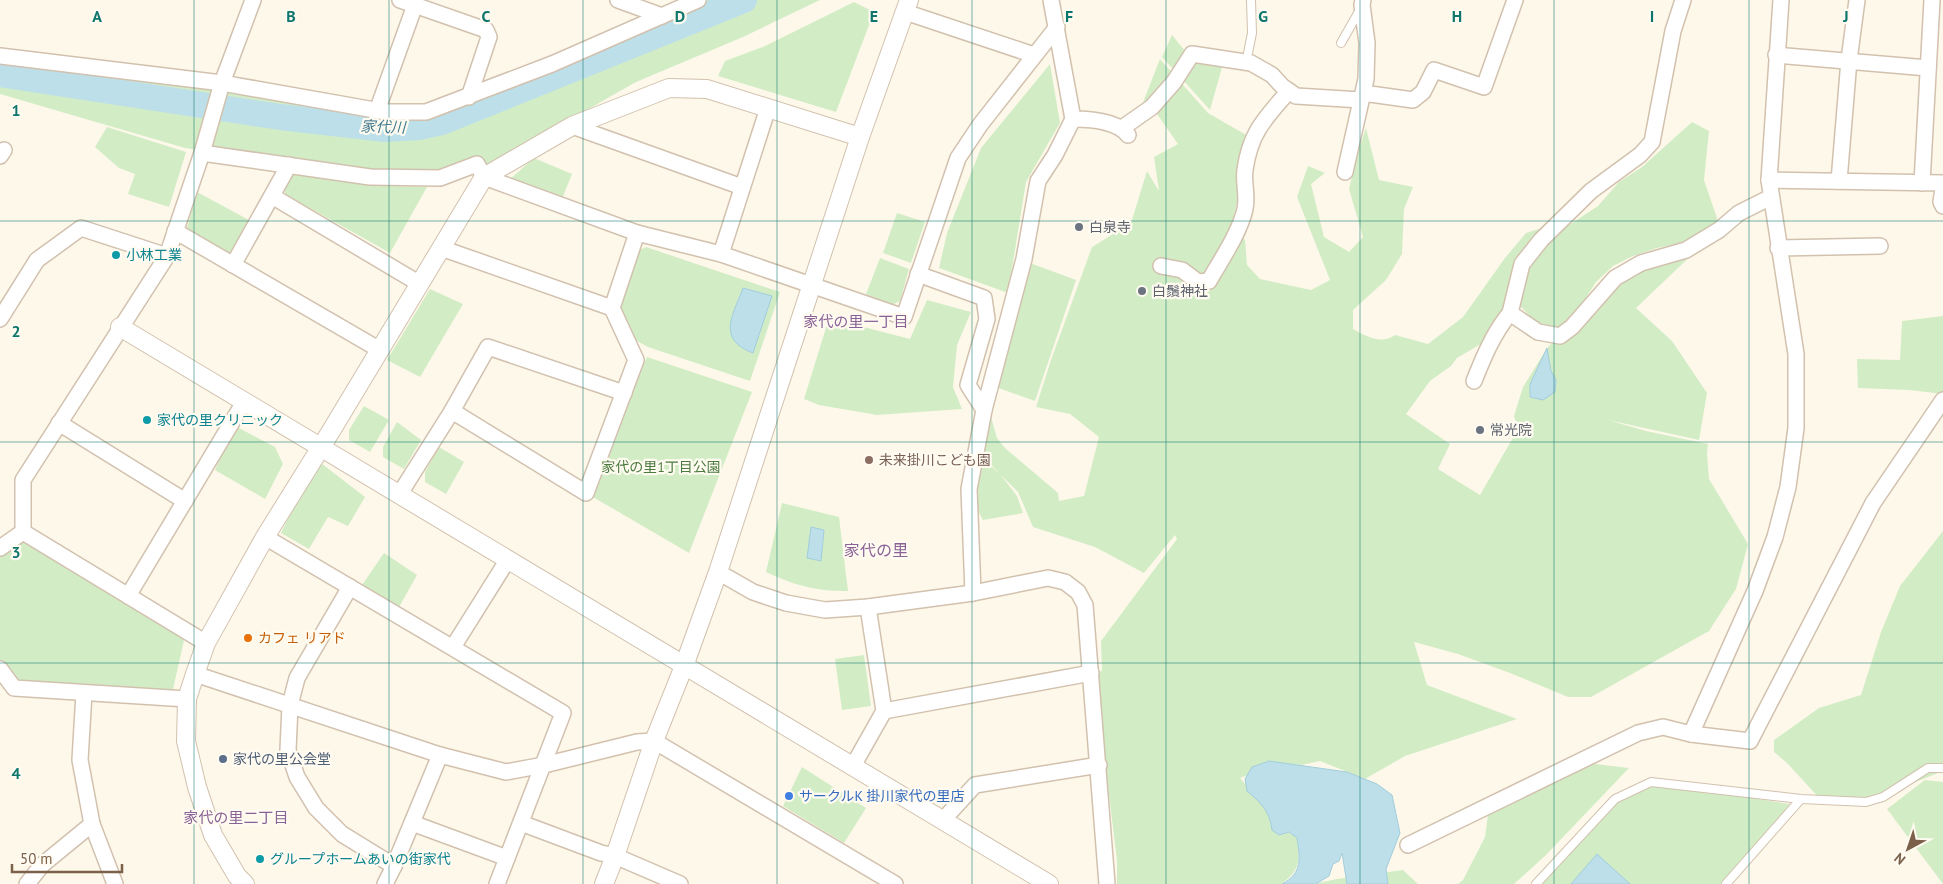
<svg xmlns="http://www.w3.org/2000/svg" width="1943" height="884" font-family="'PT Sans','Noto Sans JP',sans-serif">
<rect width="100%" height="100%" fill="#fef8ea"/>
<g fill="#d2edc6">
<path d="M690 0H820L743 37 636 82 488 166 428 178 304 167 185 148 0 94V58L386 112 436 109Z"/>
<path d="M854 2 874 12 836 112 718 76 725 61 765 46Z"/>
<path d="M1172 35 1190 57 1223 64 1210 110 1162 57Z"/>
<path d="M1160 59 1208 113 1248 136 1242 147 1248 157 1232 223 1245 240 1247 265 1260 279 1311 290 1330 280 1297 197 1308 166 1325 173 1311 184 1324 237 1349 252 1363 237 1349 189 1357 155 1366 128 1379 180 1413 187 1404 209 1402 254 1386 280 1353 310V329C1366 336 1381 345 1395 335L1428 344 1463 317 1505 258 1526 233 1542 228 1522 256 1512 305 1486 341 1457 358 1451 366 1430 381 1406 414 1450 444 1438 469 1480 495 1518 429 1514 416 1523 387 1547 348 1623 275 1697 250 1636 308 1672 341 1707 393 1699 440 1608 420 1646 431 1708 444 1707 454 1709 479 1748 544 1736 589 1709 631 1591 697H1568L1510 673 1458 654 1414 642 1427 685 1517 719 1405 756 1365 779 1320 761 1301 765 1283 763 1240 778 1264 806 1272 825 1279 835 1288 832 1297 838C1300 860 1301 870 1281 884H1117V861L1105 761 1091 673 1102 671 1101 641 1177 539 1175 535 1144 573 1095 547 1033 527 1018 492 1001 475 1017 496 1023 513 983 520C971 502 977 479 984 460L999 473 982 455 989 410 997 438 1005 448 1058 493 1059 501 1084 496 1099 437 1070 414 1036 407 1051 360 1092 247 1131 223 1147 171 1159 191 1154 157 1178 144 1152 107 1140 110Z"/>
<path d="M1050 64 1060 123 1026 182 1008 293 939 268 947 233 981 148Z"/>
<path d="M1692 122 1709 131 1704 180 1718 221 1686 242 1657 248 1633 256 1613 266 1596 282 1573 318 1562 326 1555 328 1535 321 1520 306 1527 271 1539 252 1566 227 1598 206 1619 182 1642 167Z"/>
<path d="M107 127 186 152 169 207 128 194 135 174 119 168 95 147Z"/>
<path d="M534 158 572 174 562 199 509 180Z"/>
<path d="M295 172 387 186 427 187 390 253 285 194 284 188 289 174Z"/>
<path d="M197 192 249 220 231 251 226 254 187 228Z"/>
<path d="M897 213 925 222 911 263 883 253Z"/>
<path d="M646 247 780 292 750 381 648 347 635 340 619 305 638 251Z"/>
<path d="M880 258 909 269 900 301 892 305 866 294Z"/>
<path d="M1030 263 1076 280 1035 401 996 387Z"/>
<path d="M430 289 463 304 420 377 387 360Z"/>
<path d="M927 300 971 312 957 345 953 387 962 409 877 415 819 405 804 399 829 318 910 339Z"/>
<path d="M1943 316V394L1909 390 1858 388 1857 359 1900 360 1902 321Z"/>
<path d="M647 357 752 392 689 553 586 493Z"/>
<path d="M364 406 389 420 370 452 349 440V430Z"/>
<path d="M397 422 421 440 404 469 383 457V447Z"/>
<path d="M235 426 275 447 283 464 265 499 215 470Z"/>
<path d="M439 447 464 462 446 494 425 482V472Z"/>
<path d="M317 460 365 497 348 526 328 517 309 549 281 533Z"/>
<path d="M782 503 839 517 848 591C818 592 793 585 766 572Z"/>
<path d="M1943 531V771L1866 802 1821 800 1787 763 1774 752V740L1819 708 1861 695 1881 632 1900 586Z"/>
<path d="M20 535 185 636 171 698 14 688 0 669V548Z"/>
<path d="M384 553 417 575 399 607 362 585Z"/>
<path d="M864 655 871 706 842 710 835 659Z"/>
<path d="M1578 762 1629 768 1546 855 1514 884H1458L1463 880 1485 837 1488 815 1507 796Z"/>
<path d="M802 767 866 808 844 843 783 806Z"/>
<path d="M1925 780 1943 782V884L1887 809Z"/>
<path d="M1651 782 1796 805 1725 884H1536L1615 799Z"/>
<path d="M1403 870 1418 884H1313L1337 879Z"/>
</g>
<g fill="#bcdfe9" stroke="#a2cddc">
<path d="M743 288 772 296 753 353C716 339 733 315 743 288Z"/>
<path d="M1547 348 1551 371 1556 380 1555 392 1543 400 1530 397V384Z"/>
<path d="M811 527 824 530 821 561 807 558Z"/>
<path d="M1269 761 1347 772 1377 784 1392 795 1400 833 1386 869 1388 884H1347L1342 853 1339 861 1333 864 1329 876 1316 884H1282C1303 873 1300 858 1297 838L1289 832 1279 835 1272 830C1270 811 1260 802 1247 791L1245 779 1252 767Z"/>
<path d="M1597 854 1630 884H1571Z"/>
</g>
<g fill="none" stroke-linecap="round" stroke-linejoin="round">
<path stroke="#bcdfe9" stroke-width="26" d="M0 74 280 117 385 129 419 127 442 122 744 0"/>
<g stroke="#d2c1ae" stroke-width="10">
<g id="service">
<path d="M1341 43 1361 8"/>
<path d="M1246 63 1252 33 1251 0"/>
<path d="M1536 884 1615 799 1651 782 1801 799 1866 802 1883 797 1928 768H1943"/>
<path d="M1726 884 1801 799"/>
</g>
</g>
<g stroke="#d2c1ae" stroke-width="18">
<g id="minor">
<path d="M400 0 486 30 489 37 469 97"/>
<path d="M618 0 662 16"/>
<path d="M1051 0 1073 119C1090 119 1117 121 1128 135"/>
<path d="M1683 0 1673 31 1652 142 1640 155 1591 191 1541 240 1522 264 1510 313 1538 332 1560 336 1572 327 1615 278 1641 263 1686 250 1719 230 1739 213 1771 197"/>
<path d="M905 12 1034 55"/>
<path d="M1776 55 1928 68"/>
<path d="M0 56 222 83 386 112H426L552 64 698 0"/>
<path d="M1363 93 1413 100 1423 92 1434 70 1484 87 1515 0"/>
<path d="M377 111 415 5"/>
<path d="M572 126 742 187"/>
<path d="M1122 128 1152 107 1174 82 1192 54 1251 63 1272 75 1283 87 1296 96 1361 100"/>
<path d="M202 153 370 177 440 178 477 164 484 177 637 233 721 254 904 317 958 158 980 125 1057 27"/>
<path d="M0 156 4 150"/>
<path d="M1345 172 1366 79 1367 43 1362 5 1363 0"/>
<path d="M1769 180 1943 183"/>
<path d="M1839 181 1849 60 1857 0"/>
<path d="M1922 183 1932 0"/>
<path d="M1943 189 1941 202 1943 206"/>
<path d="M272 196 420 284"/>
<path d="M175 231 380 350"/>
<path d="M441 248 612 308"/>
<path d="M1778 248 1880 246"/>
<path d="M721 254 768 108"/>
<path d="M233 265 289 165"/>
<path d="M1161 266 1182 270 1198 282 1209 281C1221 260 1240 232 1245 209 1248 195 1243 183 1245 170 1250 133 1265 118 1289 91"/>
<path d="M918 274 984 298 987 319 968 385 984 410 969 489 973 593"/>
<path d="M0 319 37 260 81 228 167 256"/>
<path d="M1474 381C1484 356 1493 334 1510 313"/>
<path d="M984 410 1024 259 1038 181 1055 155 1073 119"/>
<path d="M452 411 488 347 624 393"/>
<path d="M59 423 185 501"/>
<path d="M399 495 452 411 586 493 636 360 612 308 637 233"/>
<path d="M23 532V480L167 256 202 153 222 83 253 0"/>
<path d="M23 532 206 643"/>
<path d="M265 537 563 713 497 884"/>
<path d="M0 548 23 532"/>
<path d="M718 572 753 592 786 603 825 610 868 607 973 593 1048 578 1065 582 1078 592 1085 605 1107 884"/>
<path d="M350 587 297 678 290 705 288 750 297 777 316 808 342 834 394 866"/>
<path d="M128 596 244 402"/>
<path d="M453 647 507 561"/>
<path d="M0 669 14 688 187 699"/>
<path d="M195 674 440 755 506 772 544 765 637 742 654 741 895 884"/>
<path d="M84 693 80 760 92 824 115 884"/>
<path d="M884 711 1091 673"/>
<path d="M1691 734 1755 591 1775 537 1788 487 1796 428V354L1769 180 1781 0"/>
<path d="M853 766 884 711 868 607"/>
<path d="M943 820 975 785 1099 765"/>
<path d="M412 823 507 858"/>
<path d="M521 823 601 853 615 856 680 884"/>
<path d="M1408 845 1638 733 1663 727 1691 734 1750 741 1873 503 1943 400"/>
<path d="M27 884 42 865 92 824"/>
<path d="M385 884 394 866 440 755"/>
</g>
</g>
<g stroke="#d2c1ae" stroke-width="20">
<g id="tertiary">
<path d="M120 327 1049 884"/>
<path d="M245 884 237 876 213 835 197 787 186 741 187 699 195 674 206 643 265 537 331 431 484 177 572 126 669 88 707 89 860 137"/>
<path d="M604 884 615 856 654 741 684 666 718 572 860 137 909 0"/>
</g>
</g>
<use href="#service" stroke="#fff" stroke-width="8"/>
<use href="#minor" stroke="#fff" stroke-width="15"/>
<use href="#tertiary" stroke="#fff" stroke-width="18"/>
</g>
<path fill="none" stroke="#0f766e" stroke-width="1" stroke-opacity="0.55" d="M194 0V884M389 0V884M583 0V884M777 0V884M972 0V884M1166 0V884M1360 0V884M1554 0V884M1749 0V884M0 221H1943M0 442H1943M0 663H1943"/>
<g fill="#6b7280" stroke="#fffbf1" stroke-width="2">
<circle cx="1079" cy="227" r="5"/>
<circle cx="1142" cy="291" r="5"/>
<circle cx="1480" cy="430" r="5"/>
</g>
<g fill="#0f9aa8" stroke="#fffbf1" stroke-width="2">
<circle cx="116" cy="255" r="5"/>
<circle cx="147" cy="420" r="5"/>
<circle cx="260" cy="859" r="5"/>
</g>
<circle fill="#8d6e63" stroke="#fffbf1" stroke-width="2" cx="869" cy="460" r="5"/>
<circle fill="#e8710a" stroke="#fffbf1" stroke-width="2" cx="248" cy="638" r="5"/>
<circle fill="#5c6f8a" stroke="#fffbf1" stroke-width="2" cx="223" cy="759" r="5"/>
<circle fill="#3f7fe0" stroke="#fffbf1" stroke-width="2" cx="789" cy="796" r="5"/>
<g text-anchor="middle" stroke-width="4.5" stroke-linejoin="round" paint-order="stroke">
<g font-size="14" fill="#5b616d" stroke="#fffbf1" text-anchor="start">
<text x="1089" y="232">白泉寺</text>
<text x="1152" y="296">白鬚神社</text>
<text x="1490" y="435">常光院</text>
</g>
<g font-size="14" fill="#0d838f" stroke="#fffbf1" text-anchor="start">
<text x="126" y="260">小林工業</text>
<text x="157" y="425">家代の里クリニック</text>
<text x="270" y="864">グループホームあいの街家代</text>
</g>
<g font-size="14" fill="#785e54" stroke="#fffbf1" text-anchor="start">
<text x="879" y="465">未来掛川こども園</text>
</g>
<g font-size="14" fill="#4b7b3f" stroke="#fffbf1">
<text x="661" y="472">家代の里1丁目公園</text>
</g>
<g font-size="14" fill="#c56008" stroke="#fffbf1" text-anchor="start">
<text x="258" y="643">カフェ リアド</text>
</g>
<g font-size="14" fill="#4e5e75" stroke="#fffbf1" text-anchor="start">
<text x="233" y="764">家代の里公会堂</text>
</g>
<g font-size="14" fill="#366cbe" stroke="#fffbf1" text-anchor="start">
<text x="799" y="801">サークルK 掛川家代の里店</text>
</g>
<g font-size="15" font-style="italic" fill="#427b8f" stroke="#fffbf1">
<text transform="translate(383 127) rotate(2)" y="5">家代川</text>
</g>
<g font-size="15" fill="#8a6396" stroke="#fffbf1">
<text x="856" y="327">家代の里一丁目</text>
<text x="236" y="823">家代の里二丁目</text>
</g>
<g font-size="16" fill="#8a6396" stroke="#fffbf1">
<text x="876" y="556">家代の里</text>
</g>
</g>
<g font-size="16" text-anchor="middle" font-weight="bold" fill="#0f766e" stroke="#fffbf1" stroke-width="4.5" stroke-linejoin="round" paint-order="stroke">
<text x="97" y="22">A</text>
<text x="291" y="22">B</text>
<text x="486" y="22">C</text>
<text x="680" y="22">D</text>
<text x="874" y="22">E</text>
<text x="1069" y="22">F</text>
<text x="1263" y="22">G</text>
<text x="1457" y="22">H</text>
<text x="1652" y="22">I</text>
<text x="1846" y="22">J</text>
<text x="16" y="116">1</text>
<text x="16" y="337">2</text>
<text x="16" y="558">3</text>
<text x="16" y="779">4</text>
</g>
<g transform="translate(1908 849) rotate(220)" stroke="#fffbf1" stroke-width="4" paint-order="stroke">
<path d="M0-4L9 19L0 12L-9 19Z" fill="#7b604a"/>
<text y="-8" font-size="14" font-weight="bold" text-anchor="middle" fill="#7b604a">N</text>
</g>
<path d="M12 864v8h110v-8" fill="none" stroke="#7b604a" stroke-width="2.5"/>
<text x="20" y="864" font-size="15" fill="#7b604a" stroke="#fffbf1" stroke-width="4" paint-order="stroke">50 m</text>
</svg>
